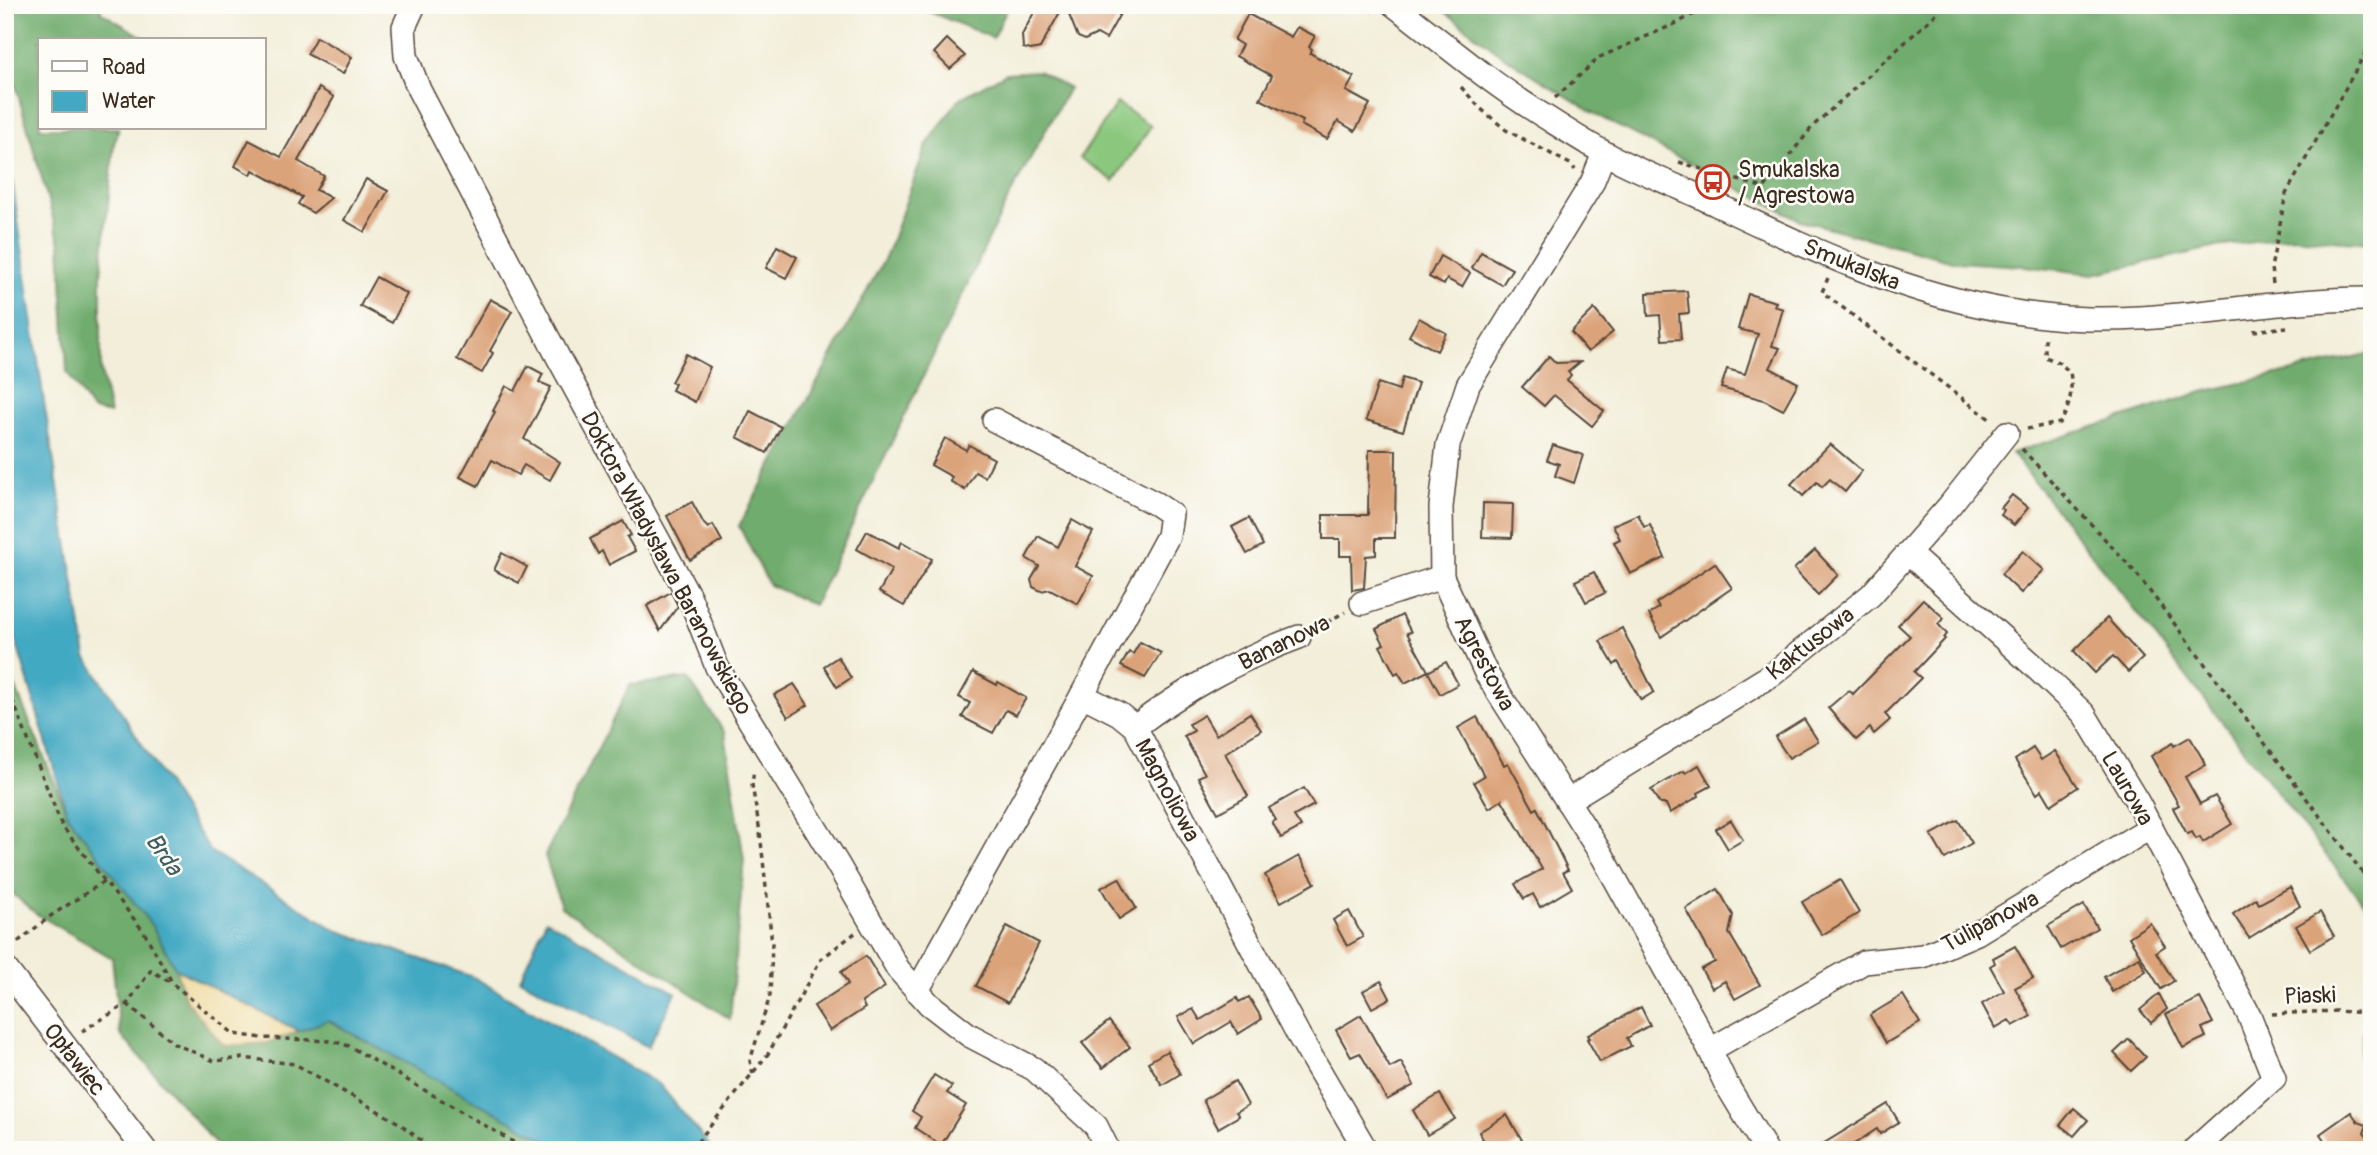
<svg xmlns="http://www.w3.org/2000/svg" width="2377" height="1155" font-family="Pangolin,sans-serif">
<rect width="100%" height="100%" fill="#fdfcf7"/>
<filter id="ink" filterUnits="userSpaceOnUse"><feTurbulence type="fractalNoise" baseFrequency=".0143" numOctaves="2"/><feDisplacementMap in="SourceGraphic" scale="14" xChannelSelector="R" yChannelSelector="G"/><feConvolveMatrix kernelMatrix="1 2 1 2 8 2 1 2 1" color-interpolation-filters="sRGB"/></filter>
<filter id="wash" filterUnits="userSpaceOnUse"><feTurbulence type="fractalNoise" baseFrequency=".00686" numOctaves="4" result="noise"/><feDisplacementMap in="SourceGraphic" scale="28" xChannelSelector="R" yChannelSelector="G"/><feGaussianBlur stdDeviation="1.57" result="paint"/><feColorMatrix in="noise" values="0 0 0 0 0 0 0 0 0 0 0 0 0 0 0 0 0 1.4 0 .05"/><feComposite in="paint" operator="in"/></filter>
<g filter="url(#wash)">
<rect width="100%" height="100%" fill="#f2eed9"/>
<path fill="#8bc87e" stroke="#63794e" stroke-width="2" d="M1117 103 1151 126 1114 181 1080 158Z"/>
<g fill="#70ac6d" stroke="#566b46" stroke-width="2">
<path d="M5 5H101V12L148 40H40V128H119L114 144 101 275V371L110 414 92 410 67 372 60 243 5 48Z"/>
<path d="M913 5H1009L993 38Z"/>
<path d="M1436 5H2372V243L2290 237 2217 247 2093 274 2024 266 1956 262 1800 220 1598 116 1503 56Z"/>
<path d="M1038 71 1069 88 1008 199 814 605 769 585 739 526 886 256 926 146 959 99 1006 73Z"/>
<path d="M2372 353V914L2012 453 2202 392Z"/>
<path d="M5 650 10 674 68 816 153 927 176 969 186 1001 267 1043 328 1020 564 1150H221L120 1034 112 958 35 913 5 887Z"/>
<path d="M688 678 725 733 744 860 730 1019 561 907 545 855 630 685Z"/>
<path d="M2372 983V1069L2359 1057Z"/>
</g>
<path fill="#eeda9e" stroke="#94825e" stroke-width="2" d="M176 969 299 1031 267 1043 224 1046 186 1001Z"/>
<g fill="#43a9c3" stroke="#3f6a70" stroke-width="2">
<path d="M5 130 44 402 86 657 210 851 336 930 473 977 660 1085 713 1150H564L328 1020 299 1031 176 969 153 927 68 816 5 604Z"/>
<path d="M546 920 676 993 648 1047 520 979Z"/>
</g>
<g id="blocks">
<g fill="#dba379">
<path d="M1038 5H1064L1040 48 1031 50 1023 48 1022 35Z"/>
<path d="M1065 5H1125L1106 39 1097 34 1085 40 1078 37Z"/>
<path d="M1248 14 1291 37 1297 27 1315 36 1309 47 1312 49 1310 53 1354 77 1346 91 1370 104 1355 131 1338 121 1327 139 1301 125 1303 121 1260 99 1272 76 1236 56 1242 45 1234 40Z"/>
<path d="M316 37 352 57 343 74 307 54Z"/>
<path d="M947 39 965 56 950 69 934 53Z"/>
<path d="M319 88 334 97 298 161 324 176 316 190 331 198 313 213 298 204 302 197 253 170 251 175 235 166 249 140 281 157Z"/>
<path d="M366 179 388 191 365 232 344 220Z"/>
<path d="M777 246 797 257 786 278 766 268Z"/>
<path d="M1481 252 1512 269 1502 285 1472 268Z"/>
<path d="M1440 256 1470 273 1462 287 1447 279 1444 285 1429 277Z"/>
<path d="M376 277 407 294 392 323 360 306Z"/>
<path d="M1687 291 1689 313 1679 314 1681 339 1662 340 1660 315 1648 316 1647 293Z"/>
<path d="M1748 294 1776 302 1774 306 1783 309 1772 346 1780 348 1770 368 1798 383 1783 410 1764 400 1721 388 1727 369 1745 374 1758 334 1738 329Z"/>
<path d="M490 299 512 311 490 351 493 353 482 373 457 359Z"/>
<path d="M1594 309 1613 332 1588 352 1571 332Z"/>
<path d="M1419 318 1446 333 1437 351 1409 336Z"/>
<path d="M686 354 710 367 695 402 672 390 675 384 671 382Z"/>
<path d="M1549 356 1556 363 1580 362 1568 372 1571 375 1567 380 1604 411 1592 426 1554 395 1544 406 1522 387Z"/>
<path d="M528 366 543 374 539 382 551 387 524 439 560 462 550 480 524 465 518 475 492 460 478 486 460 477 495 412 493 411 506 386 515 391Z"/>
<path d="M1402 378 1418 383 1403 431 1366 420 1378 383 1399 390Z"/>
<path d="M750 411 781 427 767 453 737 437Z"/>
<path d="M945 438 966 450 969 445 994 459 985 477 975 472 965 490 950 481 952 477 931 465Z"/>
<path d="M1830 444 1862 471 1845 492 1830 479 1822 487 1817 482 1803 496 1791 484Z"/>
<path d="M1553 445 1583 455 1574 483 1555 476 1559 464 1547 460Z"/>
<path d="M1369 450H1396L1395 538H1376V555L1366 556 1364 588 1352 590 1351 556H1340V539H1323V515H1368Z"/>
<path d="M2012 495 2028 508 2014 525 2001 515 2004 510 2001 508Z"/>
<path d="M692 502 704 524 708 528 713 525 722 541 690 560 667 516Z"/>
<path d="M1483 503 1513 504 1512 538 1482 537Z"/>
<path d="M1638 514 1644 527 1650 525 1665 558 1630 574 1614 542 1620 539 1613 525Z"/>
<path d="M1249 518 1263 545 1247 554 1232 527Z"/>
<path d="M1072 520 1093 532 1075 566 1093 576 1078 604 1050 589 1041 591 1033 587 1031 580 1039 566 1026 558 1038 536 1058 547Z"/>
<path d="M623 521 631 535 627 537 635 551 609 565 602 551 598 554 590 539Z"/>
<path d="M867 531 899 548 902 542 932 559 904 606 879 592 892 569 857 549Z"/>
<path d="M1815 550 1838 575 1818 595 1794 569Z"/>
<path d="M2023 551 2044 570 2021 593 2001 574Z"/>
<path d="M502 553 527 567 519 583 494 570Z"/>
<path d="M1715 563 1732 588 1661 637 1649 614 1659 608 1656 603Z"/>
<path d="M1594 572 1605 593 1586 602 1575 581Z"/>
<path d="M671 592 678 606 660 631 647 606Z"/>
<path d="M1923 599 1944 618 1938 624 1947 634 1944 638 1945 639 1914 672 1921 678 1885 714 1890 720 1874 734 1870 728 1856 740 1828 708 1849 690 1853 694 1910 636 1898 625Z"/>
<path d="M1402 615 1411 632 1407 633 1428 671 1405 683 1398 672 1395 674 1380 646 1384 644 1376 629Z"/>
<path d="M2107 618 2143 658 2128 672 2113 656 2095 673 2074 651Z"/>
<path d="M1622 628 1654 692 1641 700 1618 662 1614 665 1600 641Z"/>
<path d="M1140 642 1161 653 1145 678 1121 666 1129 652 1133 654Z"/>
<path d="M838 657 851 678 837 687 824 666Z"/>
<path d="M1446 662 1458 684 1440 694 1428 672Z"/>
<path d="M973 672 997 685 998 682 1026 698 1016 715 1006 710 993 733 962 717 970 703 959 697Z"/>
<path d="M794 684 808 705 788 717 774 695Z"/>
<path d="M1250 713 1261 730 1225 753 1248 796 1218 813 1198 777 1205 774 1184 736 1194 731 1189 724 1204 715 1216 735Z"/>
<path d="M1477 717 1504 765 1508 763 1534 810 1537 808 1568 870 1563 872 1572 888 1540 907 1533 894 1524 899 1515 884 1542 869 1502 800 1489 808 1474 782 1484 776 1458 728Z"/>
<path d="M1804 719 1818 741 1789 758 1775 737Z"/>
<path d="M2190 737 2206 765 2185 777 2200 804 2215 796 2232 824 2203 842 2200 837 2196 839 2192 832 2187 834 2173 808 2179 805 2151 756 2173 743 2174 746Z"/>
<path d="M2033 748 2041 760 2055 751 2078 787 2051 805 2042 790 2037 794 2015 760Z"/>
<path d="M1699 765 1711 786 1698 793 1699 796 1670 813 1666 804H1660L1651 790 1684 771 1686 773Z"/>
<path d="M1304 788 1314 805 1294 816 1301 827 1281 838 1272 822 1276 820 1269 808Z"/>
<path d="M1731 820 1743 840 1728 849 1716 829Z"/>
<path d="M1958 820 1972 843 1945 859 1931 835Z"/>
<path d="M1299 856 1315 883 1281 902 1265 875Z"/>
<path d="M1119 878 1136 908 1119 919 1101 888Z"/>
<path d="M1840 880 1859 913 1822 935 1802 902Z"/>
<path d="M2290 887 2300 906 2249 938 2233 914 2256 899 2259 904Z"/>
<path d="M1718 889 1733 915 1729 933 1760 985 1735 999 1725 981 1712 988 1701 969 1715 962 1686 909Z"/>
<path d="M2084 905 2097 928 2061 949 2048 926Z"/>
<path d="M1349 911 1363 937 1347 946 1333 920Z"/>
<path d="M2320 912 2334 936 2310 950 2296 926Z"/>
<path d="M2150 923 2165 946 2156 952 2174 981 2161 989 2129 937Z"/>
<path d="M1007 926 1039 943 1008 1003 976 986Z"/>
<path d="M2015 946 2033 978 2015 988 2031 1016 2013 1026 2009 1020 1995 1028 1982 1004 2004 991 1990 966 1995 963 1993 958Z"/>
<path d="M866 956 885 987 862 1002 865 1008 830 1031 814 1006 848 984 841 972Z"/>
<path d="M2139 957 2146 971 2112 992 2104 977Z"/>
<path d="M1381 981 1390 998 1372 1008 1363 991Z"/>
<path d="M2159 994 2167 1009 2151 1023 2140 1010Z"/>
<path d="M1903 995 1920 1023 1886 1043 1870 1015Z"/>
<path d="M1249 997 1262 1019 1238 1034 1231 1022 1194 1044 1178 1017 1193 1009 1200 1020 1237 998 1239 1002Z"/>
<path d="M2200 998 2213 1023 2202 1028 2206 1037 2183 1048 2166 1014Z"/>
<path d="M1641 1007 1650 1025 1627 1038 1631 1046 1600 1062 1587 1039 1590 1038 1588 1035Z"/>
<path d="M1361 1015 1390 1068 1401 1062 1414 1085 1387 1100 1360 1053 1351 1057 1336 1030Z"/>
<path d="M1109 1021 1130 1047 1103 1068 1082 1043Z"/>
<path d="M2129 1039 2146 1057 2131 1071 2114 1053Z"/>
<path d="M1167 1051 1180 1074 1162 1085 1148 1062Z"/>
<path d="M934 1075 952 1086 947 1093 966 1105 941 1145 915 1128 921 1117 912 1111Z"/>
<path d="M1235 1081 1248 1105 1236 1112 1239 1116 1218 1128 1203 1100Z"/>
<path d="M1440 1094 1455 1119 1427 1135 1413 1110Z"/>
<path d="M1888 1104 1899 1122 1880 1134 1877 1129 1845 1150H1813Z"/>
<path d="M2074 1108 2088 1120 2074 1136 2060 1125Z"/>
<path d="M2351 1112 2358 1122 2367 1125 2364 1133 2369 1139 2352 1150H2331L2320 1134Z"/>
<path d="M1507 1115 1522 1140 1507 1150H1489L1479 1132Z"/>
</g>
</g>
</g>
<g filter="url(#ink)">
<use href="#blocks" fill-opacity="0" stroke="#56473a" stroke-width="2"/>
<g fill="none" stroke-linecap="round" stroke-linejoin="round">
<g stroke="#56473a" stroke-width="26">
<g id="minor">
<path d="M414 5 404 27 406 56 419 90 558 357 690 598 717 667 838 865 898 969 929 1004 969 1035 1034 1069 1096 1126 1108 1150"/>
<path d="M1394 5C1442 42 1488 81 1539 113 1560 126 1581 140 1603 152 1636 171 1674 184 1709 201 1823 255 1926 305 2054 317 2161 327 2265 298 2372 299"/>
<path d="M1604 153 1592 183 1468 385 1448 445 1441 507 1442 577 1486 673 1603 857 1710 1050 1725 1082 1766 1150"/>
<path d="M994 420 1156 504 1171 514 1168 536 1082 695 1119 714 1135 727 1299 1036 1366 1150"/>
<path d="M1908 553 2033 665 2084 714 2138 803 2249 1015 2274 1078 2194 1150"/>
<path d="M1362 603 1442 577"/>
<path d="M1135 727C1182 691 1243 657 1299 637"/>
<path d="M1567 801 1773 674 1871 595 1950 505 2007 433"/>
<path d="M5 968 145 1150"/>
<path d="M917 991 1082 695"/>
<path d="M1710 1050 1864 962 1923 956 1977 933 2151 827"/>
</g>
</g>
<g stroke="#56473a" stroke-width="3.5" stroke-dasharray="5 5" stroke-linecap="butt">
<path d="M1365 5 1373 12"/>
<path d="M1461 87 1480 108 1506 130 1572 165 1575 170"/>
<path d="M1555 98 1600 57 1677 23 1711 5"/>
<path d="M1679 162 1764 188 1813 126 1935 15 1940 5"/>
<path d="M1828 278 1822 292 1991 420"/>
<path d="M2273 284 2271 268 2286 194 2372 41"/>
<path d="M2253 331 2287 327"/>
<path d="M2027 429 2060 423C2070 408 2073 390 2070 372L2058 362 2045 357V338"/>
<path d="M2022 449 2136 573 2372 885"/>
<path d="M1318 627 1345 612"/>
<path d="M5 681 62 826 144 932 173 984 234 1034 262 1038 333 1041 349 1046 527 1150"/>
<path d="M10 948 52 915 105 881"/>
<path d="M127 1004 175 1044 214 1061 243 1058 295 1064 399 1123 433 1150"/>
<path d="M2272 1014 2335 1011 2372 1013"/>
<path d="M82 1031 127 1004 151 970 171 983"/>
<path d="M753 1074 750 1061 770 996 772 943 760 832 752 785 754 769"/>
<path d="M691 1150 768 1054 821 959 855 933"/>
</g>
<use href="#minor" stroke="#fff" stroke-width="23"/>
</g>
</g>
<defs>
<g id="bus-ring" transform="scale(1.75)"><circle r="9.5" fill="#fdfcf7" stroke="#c8321e" stroke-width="1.5"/><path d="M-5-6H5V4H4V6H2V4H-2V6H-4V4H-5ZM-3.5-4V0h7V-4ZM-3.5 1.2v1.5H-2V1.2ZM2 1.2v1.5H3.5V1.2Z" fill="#c8321e"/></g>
</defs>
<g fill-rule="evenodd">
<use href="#bus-ring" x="1713" y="182"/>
</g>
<g text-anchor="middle" stroke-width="5" stroke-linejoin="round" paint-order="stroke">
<g font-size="23" fill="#3b2a1e" stroke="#fdfcf7" text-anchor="start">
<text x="1738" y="177">Smukalska<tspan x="1738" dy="26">/ Agrestowa</tspan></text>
</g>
<g font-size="23" fill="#3b2a1e" stroke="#fdfcf7">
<text transform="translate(1852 264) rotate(22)" y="8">Smukalska</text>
<text transform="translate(667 563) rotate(62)" y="8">Doktora Władysława Baranowskiego</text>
<text transform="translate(1284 642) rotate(-26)" y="8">Bananowa</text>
<text transform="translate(1810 643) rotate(-38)" y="8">Kaktusowa</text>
<text transform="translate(1485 663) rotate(62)" y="8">Agrestowa</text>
<text transform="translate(2128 788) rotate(60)" y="8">Laurowa</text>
<text transform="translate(1168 790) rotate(62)" y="8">Magnoliowa</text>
<text transform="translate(1990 921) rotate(-28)" y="8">Tulipanowa</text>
<text transform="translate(2310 995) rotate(-2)" y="8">Piaski</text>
<text transform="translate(75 1059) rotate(52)" y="8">Opławiec</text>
</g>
<g font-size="24" font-style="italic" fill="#3e5d60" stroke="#fdfcf7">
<text transform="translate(164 854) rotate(55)" y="8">Brda</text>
</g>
</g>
<rect width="2377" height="1155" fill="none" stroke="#fdfcf7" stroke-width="28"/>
<rect x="38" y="38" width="228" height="91" fill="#fdfcf7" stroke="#afa8a0" stroke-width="2"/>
<rect x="52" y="61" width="35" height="10" fill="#ffffff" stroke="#afa8a0" stroke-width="2"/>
<text x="102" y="74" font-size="21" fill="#3b2a1e">Road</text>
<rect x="52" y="91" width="35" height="21" fill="#43a9c3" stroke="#afa8a0" stroke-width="2"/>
<text x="102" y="108" font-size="21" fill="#3b2a1e">Water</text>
</svg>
